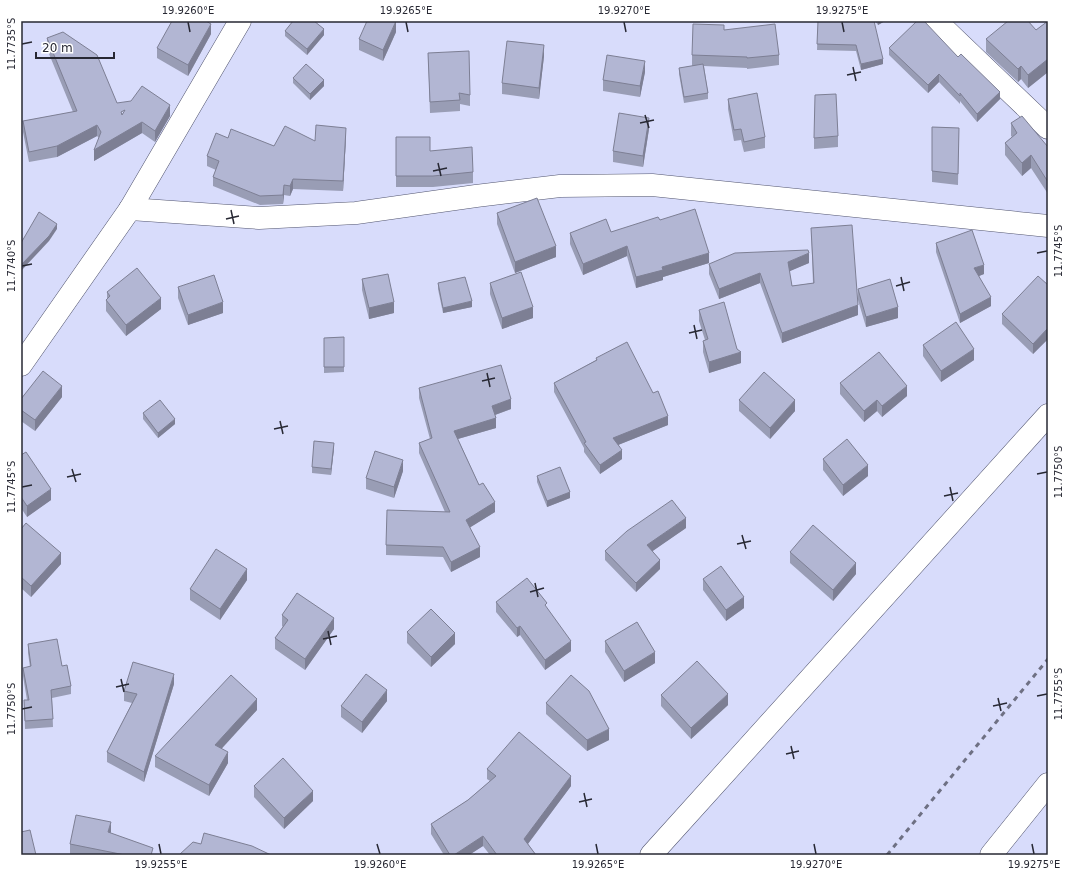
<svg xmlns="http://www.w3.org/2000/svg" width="1069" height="876" font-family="'DejaVu Sans',sans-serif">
<rect width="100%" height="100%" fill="#d8dcfb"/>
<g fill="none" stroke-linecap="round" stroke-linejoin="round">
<g stroke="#52556f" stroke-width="23">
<g id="minor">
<path d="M936 21 1048 128"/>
<path d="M130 209 259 218 356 213 476 196 560 186 652 185 1048 226"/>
<path d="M21 365 130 209 240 21"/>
<path d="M651 855 1048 415"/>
<path d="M991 855 1048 784"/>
</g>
</g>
<use href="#minor" stroke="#fff" stroke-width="22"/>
<path stroke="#6e7083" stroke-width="3" stroke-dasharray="5 5" stroke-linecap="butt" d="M887 855 1048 659"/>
</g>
<g fill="#999db5" fill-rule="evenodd">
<path d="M818 21 883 59V64L861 70 856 51 817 50Z"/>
<path d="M875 21H885L878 25Z"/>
<path d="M1048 21V72L1028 88 1021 79 1018 82 986 52V39L1036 30Z"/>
<path d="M724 30 779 55V65L747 69V68L704 66 708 93V99L684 103 679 74V68L692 66V55Z"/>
<path d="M285 31 324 35 307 55 285 36Z"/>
<path d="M396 32 383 61 359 50V39Z"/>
<path d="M211 34 188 76 157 58V48Z"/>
<path d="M47 38 117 103 170 116 155 142 142 133 94 161 99 138 97 136 57 157 29 162 23 132V121L73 112 47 49ZM125 110 123 113 122 114 121 112Z"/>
<path d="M889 48 958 57 1000 99 977 122 960 101V104L939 82 928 93 889 55Z"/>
<path d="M428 53 470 95V106L460 104V111L430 113Z"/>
<path d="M544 56 539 99 502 94V83Z"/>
<path d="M645 72 640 97 603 91V80Z"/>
<path d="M293 78 324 86 310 100 293 83Z"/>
<path d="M728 99 765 137V148L744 152 741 140 734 141 728 109Z"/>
<path d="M1011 123 1048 147V194L1031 168 1022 176 1005 155V143L1012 137 1011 136Z"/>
<path d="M932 127 959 128 958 185 932 182Z"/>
<path d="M649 129 643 167 613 162V151Z"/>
<path d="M838 136V147L814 149V138Z"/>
<path d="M346 137 343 191 293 189 290 196 284 195 283 204 260 205 213 186V177L216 170 207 166V156L228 138 274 146Z"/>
<path d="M396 137 430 151 473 172V183L433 187H396Z"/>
<path d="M497 213 556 257 515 273 497 224Z"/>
<path d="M660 220 709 263 663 277V280L636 288 627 256 583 275 570 244V233L611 232Z"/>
<path d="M811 228 858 315 782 343 760 283 719 299 709 274V264L809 263 789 271 792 286 813 283Z"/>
<path d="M936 243 984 274 979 276 991 306 960 323 936 252Z"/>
<path d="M362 279 394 313 369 319 362 290Z"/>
<path d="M438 283 472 307 443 313 438 289Z"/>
<path d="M490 283 533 318 502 329 490 294Z"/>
<path d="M1048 285V339L1033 354 1002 324V314Z"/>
<path d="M178 287 223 313 188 325 178 298Z"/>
<path d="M858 289 898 318 866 327 858 300Z"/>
<path d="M107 292 161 309 126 336 106 311V300L107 299Z"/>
<path d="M699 310 741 363 709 373 703 352V341L705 340 699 321Z"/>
<path d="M344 337V372L324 373V338Z"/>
<path d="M923 345 974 360 941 382 923 356Z"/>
<path d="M596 358 668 425 618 445 622 459 600 474 584 452V448L554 392V383L596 360Z"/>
<path d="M840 383 907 396 882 417 877 411 864 422 840 394Z"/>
<path d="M419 388 511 409 495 415 496 428 458 439 479 485 495 512 470 527 480 557 451 572 443 557 386 555V545L445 512 419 453V443L430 439 419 398Z"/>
<path d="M62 397 35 431 21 421V399Z"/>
<path d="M739 400 795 411 770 439 739 411Z"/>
<path d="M143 413 175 424 158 438 143 419Z"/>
<path d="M334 448 331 475 312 473V467Z"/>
<path d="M21 455 51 500 27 517 21 508Z"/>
<path d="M823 459 868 476 843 496 823 470Z"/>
<path d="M403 471 394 498 366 489V478Z"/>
<path d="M537 476 570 498 547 507 537 482Z"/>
<path d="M686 528 652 551 660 569 636 592 605 560V551Z"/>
<path d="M21 529 61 564 31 597 21 588Z"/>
<path d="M790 552 856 574 833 601 790 563Z"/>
<path d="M703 579 744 608 726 621 703 590Z"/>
<path d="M247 580 220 620 190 600V589Z"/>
<path d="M496 602 547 608 571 651 545 670 520 635 517 637 496 612Z"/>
<path d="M282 615 334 629 305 670 275 649V638L283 627 282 626Z"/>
<path d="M407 632 455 644 431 667 407 643Z"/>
<path d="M605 641 655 663 624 682 605 652Z"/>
<path d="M28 644 62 666 71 686V694L52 698 53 727 25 729 24 700H27L23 676V668L30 667 28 653Z"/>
<path d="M174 684 144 782 107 762V752L132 703 124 701V691Z"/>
<path d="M661 695 728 705 691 739 661 706Z"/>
<path d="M387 701 362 733 341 717V706Z"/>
<path d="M546 703 609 740 587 751 546 714Z"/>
<path d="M257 710 221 748 228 763 209 796 155 767V756Z"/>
<path d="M487 769 571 786 528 844 536 855H490L483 846 469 855H444L431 834V824L468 800 490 781 487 779Z"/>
<path d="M254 786 313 801 284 829 254 797Z"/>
<path d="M110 833 153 855H77L70 854V844Z"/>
</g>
<g fill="#7d7f94">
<path d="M396 21V32L383 61V50Z"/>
<path d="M878 21H885L878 25Z"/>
<path d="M211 24V34L188 76V65Z"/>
<path d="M324 29V35L307 55V49Z"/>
<path d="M544 45V56L539 99V88Z"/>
<path d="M883 59V64L861 70V64Z"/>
<path d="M1048 59V72L1028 88V75Z"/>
<path d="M645 61V72L640 97V86Z"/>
<path d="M1021 66V79L1018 82V69Z"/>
<path d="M939 74V82L928 93V85Z"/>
<path d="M324 80V86L310 100V94Z"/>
<path d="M1000 92V99L977 122V114Z"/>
<path d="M170 105V116L155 142V131Z"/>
<path d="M649 118V129L643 167V156Z"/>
<path d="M142 122V133L94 161V150Z"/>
<path d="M97 125V136L57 157V146Z"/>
<path d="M346 128V137L343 191V181Z"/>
<path d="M1031 155V168L1022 176V163Z"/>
<path d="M293 179V189L290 196V186Z"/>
<path d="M284 185V195L283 204V195Z"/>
<path d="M57 224V229L49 241 21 271V265Z"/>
<path d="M556 246V257L515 273V262Z"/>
<path d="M627 246V256L583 275V264Z"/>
<path d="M709 253V263L663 277V280L636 288V277L662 267Z"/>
<path d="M809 253V263L788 272V262Z"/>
<path d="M984 265V274L974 278V268Z"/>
<path d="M760 273V283L719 299V289Z"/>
<path d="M991 297V306L960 323V314Z"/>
<path d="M161 298V309L126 336V325Z"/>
<path d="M472 301V307L443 313V308Z"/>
<path d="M223 302V313L188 325V315Z"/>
<path d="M394 302V313L369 319V308Z"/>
<path d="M858 305V315L782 343V333Z"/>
<path d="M533 307V318L502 329V318Z"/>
<path d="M898 307V318L866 327V317Z"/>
<path d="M1048 328V339L1033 354V344Z"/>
<path d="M974 349V360L941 382V371Z"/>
<path d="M741 352V363L709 373V362Z"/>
<path d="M62 386V397L35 431V420Z"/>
<path d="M907 386V396L882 417V406Z"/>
<path d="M511 399V409L492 416V406Z"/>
<path d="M795 400V411L770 439V428Z"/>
<path d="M877 400V411L864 422V411Z"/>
<path d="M668 416V425L613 447V438Z"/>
<path d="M496 418V428L454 440V431Z"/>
<path d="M175 419V424L158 438V433Z"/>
<path d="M334 443V448L331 475V469Z"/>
<path d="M622 450V459L600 474V465Z"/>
<path d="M403 460V471L394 498V487Z"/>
<path d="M868 465V476L843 496V485Z"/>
<path d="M51 489V500L27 517V506Z"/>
<path d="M570 492V498L547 507V501Z"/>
<path d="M495 502V512L466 530V520Z"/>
<path d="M686 518V528L647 555V545Z"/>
<path d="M480 547V557L451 572V562Z"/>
<path d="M61 553V564L31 597V586Z"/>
<path d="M660 560V569L636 592V583Z"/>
<path d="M856 563V574L833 601V590Z"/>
<path d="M247 569V580L220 620V609Z"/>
<path d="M744 597V608L726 621V610Z"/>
<path d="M334 618V629L305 670V659Z"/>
<path d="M520 626V635L517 637V628Z"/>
<path d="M455 633V644L431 667V657Z"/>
<path d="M571 641V651L545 670V660Z"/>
<path d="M655 652V663L624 682V671Z"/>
<path d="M174 674V684L144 782V772Z"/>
<path d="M387 690V701L362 733V722Z"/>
<path d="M728 694V705L691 739V728Z"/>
<path d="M257 699V710L215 756V745Z"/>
<path d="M609 729V740L587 751V740Z"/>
<path d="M228 752V763L209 796V785Z"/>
<path d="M571 776V786L524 849V839Z"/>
<path d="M313 791V801L284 829V818Z"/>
<path d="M111 822V832L108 841V832Z"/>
<path d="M483 836V846L469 855H454Z"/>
</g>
<g fill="#b2b6d3" stroke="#7d7f94" fill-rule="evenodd">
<path d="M172 21H206L211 24 188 65 157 48Z"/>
<path d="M293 21H314L324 29 307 49 285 31Z"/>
<path d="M367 21H396L383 50 359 39Z"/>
<path d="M818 21H874L883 59 861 64 856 45 817 44Z"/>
<path d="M917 21H924L958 57 961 54 1000 92 977 114 960 93V96L939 74 928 85 889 48Z"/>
<path d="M1008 21H1028L1036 30 1048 21V59L1028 75 1021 66 1018 69 986 39Z"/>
<path d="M693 24 724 25V30L775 24 779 55 747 58V57L692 55Z"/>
<path d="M63 32 97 55 117 103 131 101 142 86 170 105 155 131 142 122 94 150 101 132 97 125 57 146 29 152 23 121 77 111 47 38ZM125 110 122 115 121 112Z"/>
<path d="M507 41 544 45 539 88 502 83Z"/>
<path d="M469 51 470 95 459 93 460 100 430 102 428 53Z"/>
<path d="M607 55 645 61 640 86 603 80Z"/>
<path d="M306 64 324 80 310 94 293 78Z"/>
<path d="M703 64 708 93 684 97 679 68Z"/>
<path d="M757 93 765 137 744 142 741 129 734 130 728 99Z"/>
<path d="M836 94 838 136 814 138 815 95Z"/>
<path d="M619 113 649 118 643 156 613 151Z"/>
<path d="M1022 116 1048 147V182L1031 155 1022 163 1005 143 1017 133 1011 123Z"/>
<path d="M316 125 346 128 343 181 293 179 290 186 284 185 283 195 260 196 213 177 219 161 207 156 216 133 228 138 231 129 274 146 285 126 315 141Z"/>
<path d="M932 127 959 128 958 174 932 171Z"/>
<path d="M396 137H430V151L472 147 473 172 433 176H396Z"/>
<path d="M537 198 556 246 515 262 497 213Z"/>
<path d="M695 209 709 253 662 267 663 270 636 277 627 246 583 264 570 233 606 219 611 232 658 217 660 220Z"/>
<path d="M39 212 57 224 49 236 21 265V243Z"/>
<path d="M852 225 858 305 782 333 760 273 719 289 709 264 735 253 808 250 809 253 788 262 792 286 814 283 811 228Z"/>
<path d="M972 230 984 265 974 268 991 297 960 314 936 243Z"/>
<path d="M137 268 161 298 126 325 106 300 110 296 107 292Z"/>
<path d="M521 272 533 307 502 318 490 283Z"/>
<path d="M388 274 394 302 369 308 362 279Z"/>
<path d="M214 275 223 302 188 315 178 287Z"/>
<path d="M1038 276 1048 285V328L1033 344 1002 314Z"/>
<path d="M465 277 472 301 443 308 438 283Z"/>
<path d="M890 279 898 307 866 317 858 289Z"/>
<path d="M724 302 737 349 741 352 709 362 703 341 708 339 699 310Z"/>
<path d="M956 322 974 349 941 371 923 345Z"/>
<path d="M344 337V367H324V338Z"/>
<path d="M627 342 653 393 658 391 668 416 613 438 622 450 600 465 584 443 586 442 554 383 597 360 596 358Z"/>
<path d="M879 352 907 386 882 406 877 400 864 411 840 383Z"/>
<path d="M501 365 511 399 492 406 496 418 454 431 479 485 483 483 495 502 466 520 480 547 451 562 443 547 386 545 387 510 450 512 419 443 432 438 419 388Z"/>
<path d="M43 371 62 386 35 420 21 410V399Z"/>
<path d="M764 372 795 400 770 428 739 400Z"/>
<path d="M160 400 175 419 158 433 143 413Z"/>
<path d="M847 439 868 465 843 485 823 459Z"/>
<path d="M314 441 334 443 331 469 312 467Z"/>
<path d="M375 451 403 460 394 487 366 478Z"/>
<path d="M26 452 51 489 27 506 21 497V455Z"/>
<path d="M560 467 570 492 547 501 537 476Z"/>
<path d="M672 500 686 518 647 545 660 560 636 583 605 551 627 531Z"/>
<path d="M26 523 61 553 31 586 21 577V529Z"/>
<path d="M813 525 856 563 833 590 790 552Z"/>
<path d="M216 549 247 569 220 609 190 589Z"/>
<path d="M721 566 744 597 726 610 703 579Z"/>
<path d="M527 578 547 603 545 605 571 641 545 660 520 626 517 628 496 602Z"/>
<path d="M297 593 334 618 305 659 275 638 288 620 282 615Z"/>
<path d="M431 609 455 633 431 657 407 632Z"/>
<path d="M637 622 655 652 624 671 605 641Z"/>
<path d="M57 639 62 666 67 665 71 686 51 690 53 719 25 721 24 700H29L23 668 31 666 28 644Z"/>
<path d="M697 661 728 694 691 728 661 695Z"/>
<path d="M133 662 174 674 144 772 107 752 137 694 124 691Z"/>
<path d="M366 674 387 690 362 722 341 706Z"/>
<path d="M231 675 257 699 215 745 228 752 209 785 155 756Z"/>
<path d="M571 675 589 691 609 729 587 740 546 703Z"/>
<path d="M519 732 571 776 524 839 536 855H497L483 836 454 855H450L431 824 468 800 496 776 487 769Z"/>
<path d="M283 758 313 791 284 818 254 786Z"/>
<path d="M76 815 111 822 108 832 153 848 151 855H125L70 844Z"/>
<path d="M30 830 36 855H21V832Z"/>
<path d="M204 833 252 846 271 855H179L193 842 201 844Z"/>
</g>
<path fill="none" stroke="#272833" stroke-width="1.5" d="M188 22 190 32M406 22 408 32M624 22 626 32M842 22 844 32M22 44 32 42M853 67 856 81M847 75 861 72M645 115 649 128M640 123 654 120M438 163 441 176M433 171 447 168M231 210 234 224M226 219 239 216M1037 253 1047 251M22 266 32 264M901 277 904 291M896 286 910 282M694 325 697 339M689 333 702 330M487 373 490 387M482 381 495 378M280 421 283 434M274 429 288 426M72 469 76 482M1037 474 1047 472M67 477 81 474M22 487 32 485M950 487 953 501M944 496 958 493M742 535 746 549M737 544 751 541M535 583 538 597M530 592 544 588M328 631 331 645M323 639 337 636M121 679 124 692M116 687 129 684M1037 696 1047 694M998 698 1001 711M993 706 1007 703M22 709 32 707M791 746 794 759M786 754 799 751M584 793 587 807M579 802 592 799M159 844 161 854M377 844 380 854M596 844 598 854M814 844 816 854M1032 844 1034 854"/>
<rect width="1069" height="876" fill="none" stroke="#ffffff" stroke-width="44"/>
<path d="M36 52v6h78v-6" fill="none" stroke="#272833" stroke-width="2"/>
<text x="42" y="52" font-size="12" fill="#272833" stroke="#ffffff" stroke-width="3" paint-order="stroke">20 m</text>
<rect x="22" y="22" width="1025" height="832" fill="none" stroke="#272833" stroke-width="1.5"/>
<g font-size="10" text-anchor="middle" fill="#272833">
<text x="188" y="14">19.9260°E</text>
<text x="406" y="14">19.9265°E</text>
<text x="624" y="14">19.9270°E</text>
<text x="842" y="14">19.9275°E</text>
<text transform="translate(11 44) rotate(-90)" y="4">11.7735°S</text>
<text transform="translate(1058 251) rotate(-90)" y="4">11.7745°S</text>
<text transform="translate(11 266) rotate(-90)" y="4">11.7740°S</text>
<text transform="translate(1058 472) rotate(-90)" y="4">11.7750°S</text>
<text transform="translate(11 487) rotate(-90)" y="4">11.7745°S</text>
<text transform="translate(1058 694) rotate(-90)" y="4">11.7755°S</text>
<text transform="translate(11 709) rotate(-90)" y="4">11.7750°S</text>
<text x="161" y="868">19.9255°E</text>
<text x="380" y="868">19.9260°E</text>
<text x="598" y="868">19.9265°E</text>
<text x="816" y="868">19.9270°E</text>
<text x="1034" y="868">19.9275°E</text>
</g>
</svg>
